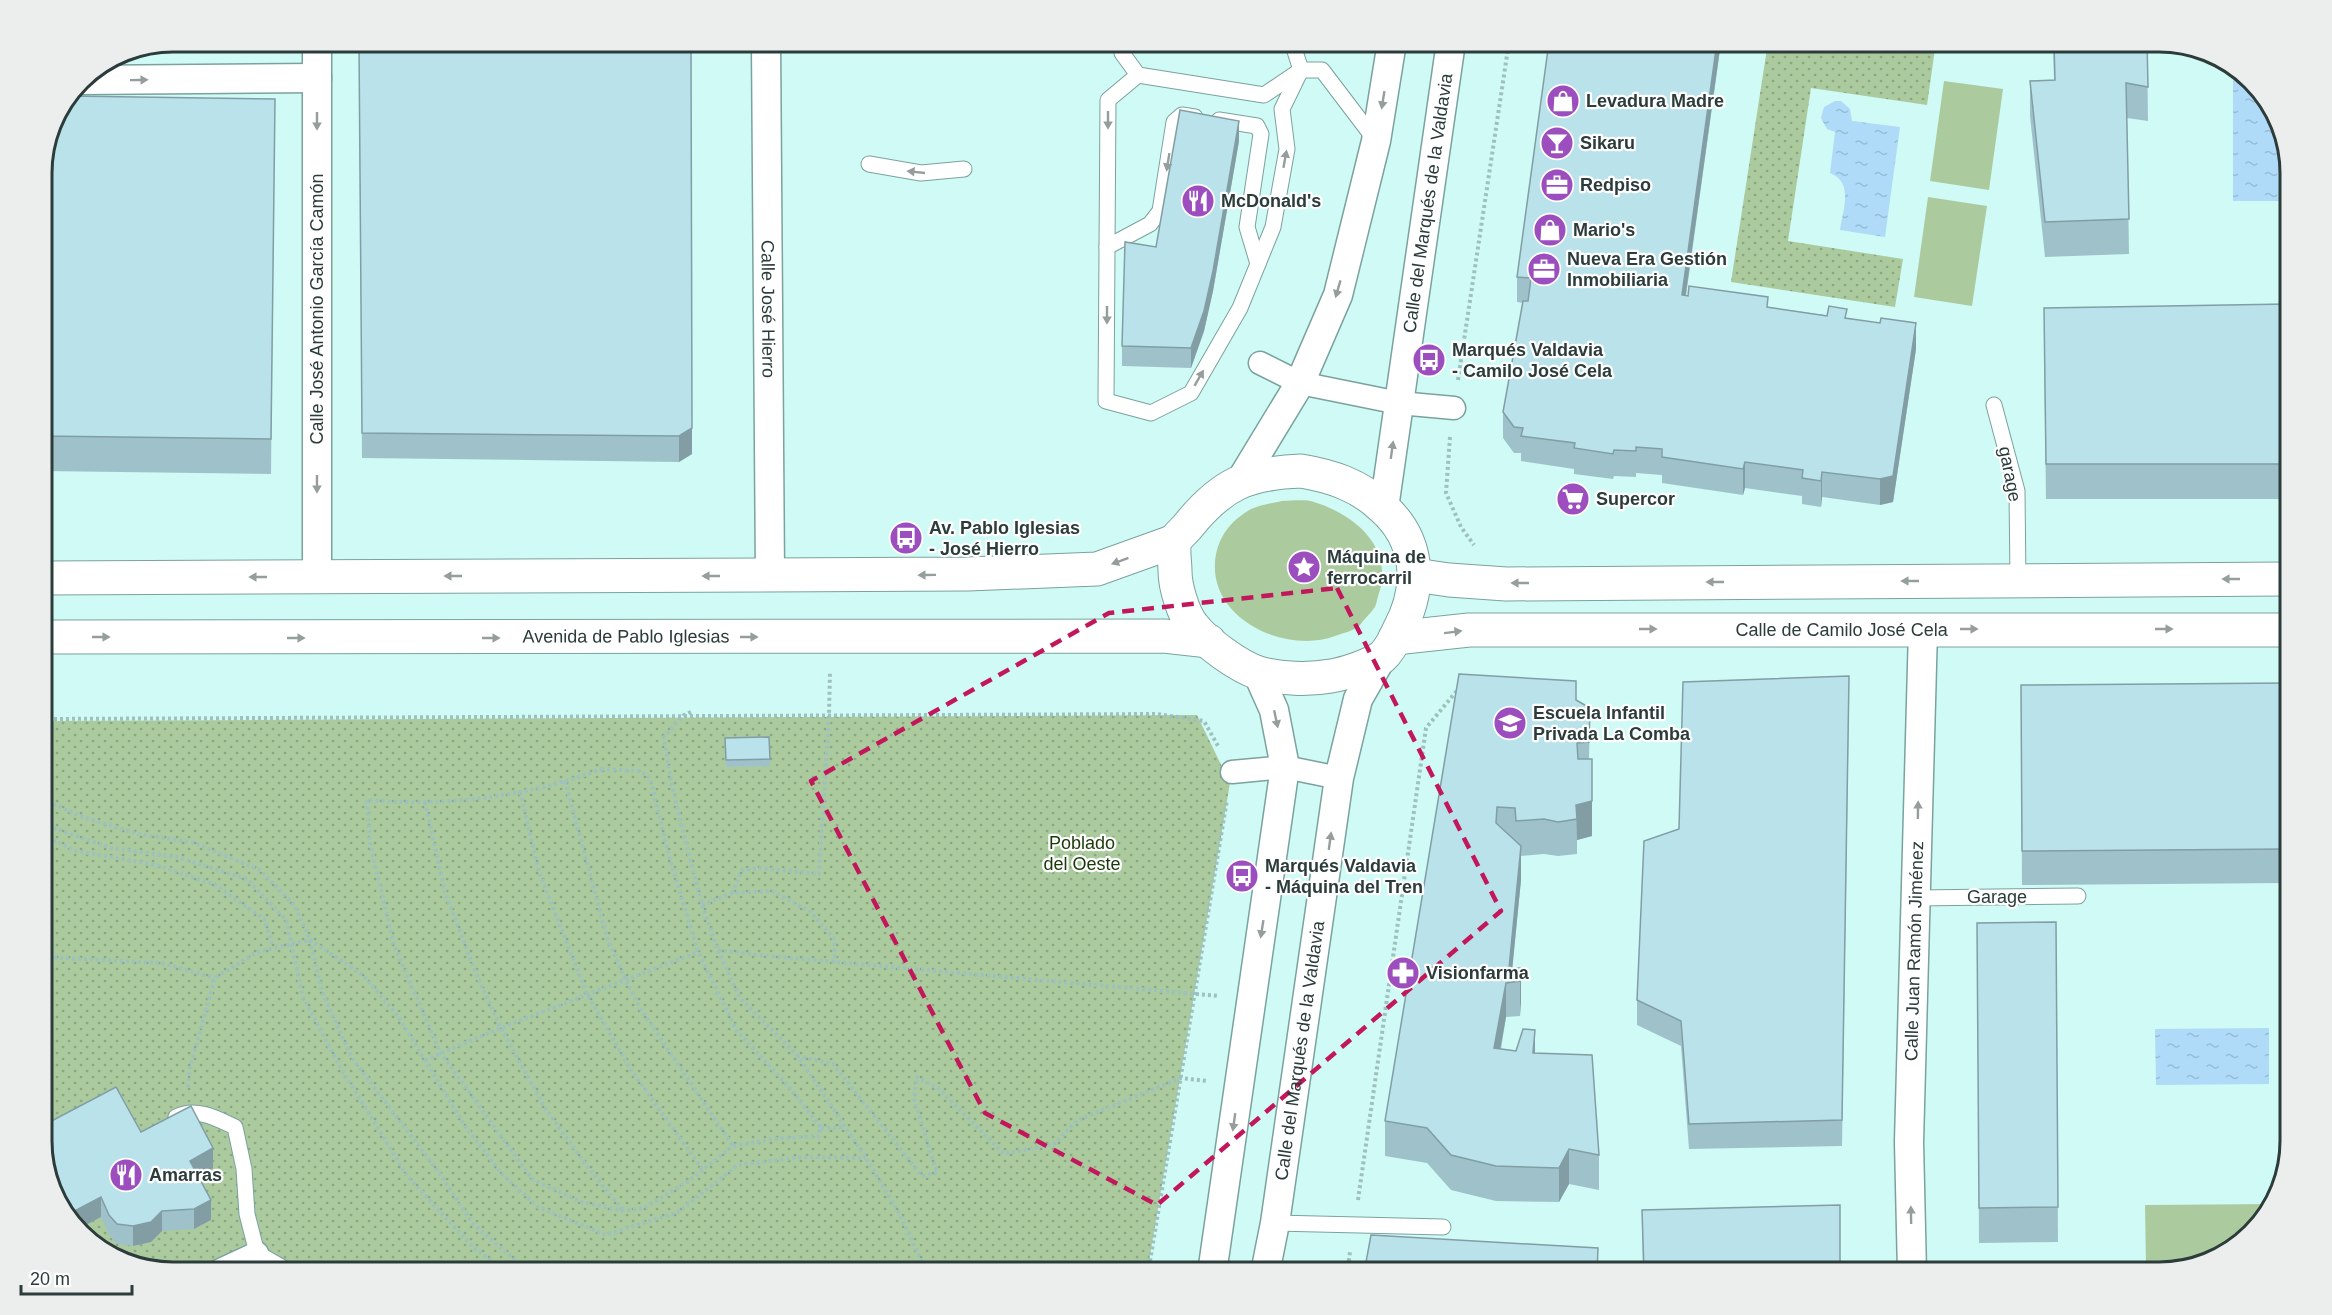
<svg xmlns="http://www.w3.org/2000/svg" width="2332" height="1315" font-family="Arial,sans-serif">
<defs>
<pattern id="grass-dots" width="8" height="8" patternUnits="userSpaceOnUse" patternTransform="scale(1.5)"><rect width="8" height="8" fill="#abcb9f"/><path d="M2 2h.1M6 6h.1" fill="none" stroke="#8ba683" stroke-width="1.8" stroke-linecap="round"/></pattern>
<pattern id="water-ripples" width="26" height="14" patternUnits="userSpaceOnUse" patternTransform="scale(1.5)"><rect width="26" height="14" fill="#afdaf8"/><path d="M2 4q2-2 4 0t4 0M15 11q2-2 4 0t4 0" fill="none" stroke="#97bcd5"/></pattern>
</defs>
<rect width="100%" height="100%" fill="#d0faf5"/>
<g fill="url(#grass-dots)">
<path d="M1768 42H1936L1927 105 1811 88 1788 241 1903 259 1895 307 1731 282Z"/>
<path d="M1197 715 1230 783 1147 1273H174L108 1256 60 1208 42 1150V721Z"/>
</g>
<g fill="#abcb9f">
<path d="M1944 81 2003 89 1989 190 1930 181Z"/>
<path d="M1928 197 1987 206 1972 306 1914 297Z"/>
<path d="M1282 501C1292 501 1304 499 1314 502 1353 514 1392 545 1380 590 1378 595 1377 602 1375 607 1371 613 1364 619 1360 625 1354 631 1343 633 1335 636 1284 655 1204 617 1216 554 1220 534 1233 519 1251 509 1260 505 1272 503 1282 501Z"/>
<path d="M2273 1204 2225 1255 2180 1267H2146L2145 1205Z"/>
</g>
<g fill="url(#water-ripples)">
<path d="M2233 68 2272 107 2290 165V201H2233Z"/>
<path d="M1835 101H1841L1850 109 1852 121 1900 127 1885 237 1840 230C1843 210 1854 182 1830 173L1835 132 1827 129 1821 118 1824 107Z"/>
<path d="M2269 1028V1084L2156 1085 2155 1029Z"/>
</g>
<g fill="none" stroke-linecap="round" stroke-linejoin="round">
<g stroke="#7aa29e" stroke-width="17">
<g id="service">
<path d="M1124 42 1122 53 1138 75 1264 95 1301 70H1322L1376 141"/>
<path d="M1138 75 1108 100 1106 401 1151 413 1191 393 1240 308 1273 227 1287 149 1282 109 1301 70 1292 42"/>
<path d="M1219 120 1257 126 1261 134 1247 227 1258 264"/>
<path d="M869 164 921 173 964 169"/>
<path d="M1107 247 1150 224 1160 211 1174 122 1182 115 1195 117"/>
<path d="M1994 405 2017 491 2018 581"/>
<path d="M1916 898 2078 896"/>
<path d="M176 1117C196 1107 216 1118 235 1127L244 1169 247 1214 257 1253 292 1273"/>
<path d="M1275 1223 1443 1227"/>
</g>
</g>
<g stroke="#7aa29e" stroke-width="25">
<g id="pedestrian">
<path d="M1260 363 1300 383 1399 403 1454 408"/>
<path d="M1232 772 1285 767 1339 778"/>
<path d="M214 1273 257 1253"/>
</g>
</g>
<g stroke="#7aa29e" stroke-width="31">
<g id="minor">
<path d="M317 42V576"/>
<path id="s1" d="M766 42 770 576"/>
<path d="M81 80 317 78"/>
<path d="M1241 480 1300 383 1338 295 1376 141 1392 42"/>
<path id="s2" d="M1384 508 1451 42"/>
<path d="M1212 1273 1285 767 1274 710 1257 672"/>
<path id="s3" d="M1265 1273 1275 1223 1339 778 1358 699 1382 657"/>
<path id="s4" d="M1912 1273 1909 1142 1923 629"/>
</g>
</g>
<g stroke="#7aa29e" stroke-width="35">
<g id="tertiary">
<path d="M1301 471C1331 476 1359 485 1382 507 1420 540 1422 588 1399 630 1395 639 1389 651 1382 657 1372 665 1344 674 1331 676 1309 680 1280 679 1259 673 1239 667 1205 642 1193 626 1183 614 1175 586 1175 571 1175 562 1172 547 1176 539 1179 535 1185 530 1188 526 1222 484 1247 473 1301 471Z"/>
<path d="M1415 575 1449 580 1506 584 2290 579"/>
<path d="M42 578 968 574 1097 569 1175 541"/>
<path id="s5" d="M42 637 1164 636 1209 641"/>
<path id="s6" d="M1395 638 1469 630H2290"/>
</g>
</g>
<g stroke="#9ec1bd" stroke-width="4" stroke-dasharray="3 3" stroke-linecap="butt">
<path d="M1458 380 1509 42"/>
<path d="M1450 437 1446 493 1461 527 1474 545"/>
<path d="M691 712 684 715 664 737 671 782 684 835 702 905 718 950 740 998 798 1056"/>
<path d="M42 719 1157 714 1204 721 1218 746"/>
<path d="M601 769 640 771 650 778 669 856 698 952 737 1031 790 1088 821 1128 819 1136 774 1139 733 1146 690 1180 644 1208 624 1211 581 1202 532 1179 440 1052 394 945 370 843 367 800C444 807 528 797 601 769Z"/>
<path d="M565 781 607 937 625 979 640 1008 733 1146"/>
<path d="M520 792 539 872 587 994 631 1070 703 1170"/>
<path d="M42 799 80 816 138 834 192 842 260 870 295 906 310 940 322 992 352 1058 440 1174 473 1224 530 1273"/>
<path d="M425 802 445 892 474 969 501 1028 545 1108 586 1165 623 1210"/>
<path d="M42 824 111 848 177 857 247 879 286 920 303 997 339 1065 408 1177 474 1248 508 1273"/>
<path d="M42 835 76 851 157 865 215 885 264 919 273 947"/>
<path d="M732 893 742 870 761 868 819 874 829 715 830 671"/>
<path d="M702 905 732 893 772 891 811 912 834 939 835 962"/>
<path d="M718 950 757 955 1219 996"/>
<path d="M42 957 161 963 215 978"/>
<path d="M425 1060 501 1028 698 952"/>
<path d="M188 1087 190 1067 215 978 257 952 310 940 363 975 398 1016 465 1126 502 1174 538 1207 606 1235 678 1212 738 1165 803 1157 866 1158"/>
<path d="M821 1128 844 1127"/>
<path d="M1358 1200 1426 728 1460 687"/>
<path d="M927 1273 899 1213 866 1158 798 1056 833 1064 922 1176 937 1173 914 1099 917 1077 939 1089 1004 1154 1054 1144 1078 1120 1181 1078 1207 1081"/>
<path d="M1148 1273 1227 800"/>
<path d="M1347 1273 1350 1252"/>
</g>
<use href="#service" stroke="#fff" stroke-width="15"/>
<use href="#pedestrian" stroke="#fff" stroke-width="22"/>
<use href="#minor" stroke="#fff" stroke-width="28"/>
<use href="#tertiary" stroke="#fff" stroke-width="33"/>
</g>
<g fill="#9fc2ca">
<path d="M359 42H691L692 454 679 462 362 458Z"/>
<path d="M1721 42 1686 296 1847 318 1916 349 1893 502 1880 505 1822 497 1821 507 1802 504V496L1745 488 1743 495 1662 483V475L1636 473V477L1614 476 1613 479 1574 474V469L1521 461V453H1514L1503 438V412L1523 303 1517 302V277Z"/>
<path d="M2053 42H2147L2148 121 2127 118 2129 254 2045 257 2030 116V81L2054 80Z"/>
<path d="M275 99 271 474 42 471V165Z"/>
<path d="M1239 141 1213 291 1204 331 1191 368 1122 366V346Z"/>
<path d="M2290 304V499H2046L2044 342Z"/>
<path d="M1459 674 1576 700 1590 708 1589 759 1592 836 1577 840V854L1558 856 1544 854 1521 856V880L1512 968H1521L1520 1016 1506 1017 1501 1049 1535 1053 1599 1155V1190L1569 1184 1559 1202 1496 1201 1451 1190 1427 1163 1385 1156V1121Z"/>
<path d="M2290 683V883L2022 885 2021 685Z"/>
<path d="M1849 701 1842 1146 1689 1149 1681 1046 1637 1025V1000L1679 829Z"/>
<path d="M769 737 770 766 726 767 725 738Z"/>
<path d="M2056 922 2058 1242 1979 1243 1977 923Z"/>
<path d="M141 1132 213 1168 198 1177 211 1220 194 1229 162 1231 151 1242 133 1246 117 1244 109 1235 101 1217 80 1228Z"/>
<path d="M1642 1210 1840 1273H1643Z"/>
</g>
<g fill="#829ea4">
<path d="M1717 42H1721L1682 321V295Z"/>
<path d="M1239 121V141L1213 291 1204 331 1191 368V348Z"/>
<path d="M1916 323V349L1893 502 1880 505V479Z"/>
<path d="M692 428V454L679 462V436Z"/>
<path d="M1745 462V488L1743 495V469Z"/>
<path d="M1822 472V497L1821 507V481Z"/>
<path d="M1592 759V836L1577 840 1576 805Z"/>
<path d="M1521 846V880L1511 982 1509 968Z"/>
<path d="M1521 968V1002L1520 1016V981Z"/>
<path d="M1506 983V1017L1494 1083V1048Z"/>
<path d="M1535 1030V1065L1533 1053Z"/>
<path d="M213 1148V1168L190 1181V1161Z"/>
<path d="M1569 1149V1184L1559 1202V1168Z"/>
<path d="M101 1197V1217L80 1228 67 1215Z"/>
<path d="M211 1200V1220L194 1229V1209Z"/>
<path d="M162 1211V1231L151 1242 133 1246V1226Z"/>
</g>
<g fill="#b9e2eb" stroke="#829ea4" stroke-width="1.5">
<path d="M359 42H691L692 428 679 436 362 433Z"/>
<path d="M1549 42H1717L1682 295 1688 296 1689 286 1768 297 1767 307 1827 316 1829 306 1847 309 1845 318 1880 323 1881 318 1916 323 1893 476 1880 479 1822 472 1821 481 1802 478 1803 470 1745 462 1743 469 1662 457V449L1636 447V451L1614 450 1613 454 1574 448 1575 443 1521 436 1523 428 1514 427 1503 412 1523 301H1528L1531 278 1517 277Z"/>
<path d="M2054 42H2147L2148 87 2126 83 2129 219 2045 222 2030 81 2055 80Z"/>
<path d="M70 96 275 99 271 439 42 436V165L52 123Z"/>
<path d="M1180 110 1239 121 1213 271 1204 311 1191 348 1122 346 1125 242 1156 247Z"/>
<path d="M2290 304V464H2046L2044 308Z"/>
<path d="M1459 674 1576 681V700L1590 708 1589 742 1577 743 1578 759H1592V801L1576 805 1577 819 1558 822 1544 819 1516 821 1515 808 1497 807 1496 823 1521 846 1509 968H1521L1520 981 1506 983 1494 1048 1516 1051 1523 1029 1535 1030 1533 1053 1592 1055 1599 1155 1569 1149 1559 1168 1496 1166 1451 1155 1427 1128 1385 1121Z"/>
<path d="M1849 676 1842 1120 1689 1124 1681 1021 1637 1000 1644 841 1679 829 1683 682Z"/>
<path d="M2290 683V849L2022 851 2021 685Z"/>
<path d="M769 737 770 759 726 760 725 738Z"/>
<path d="M2056 922 2058 1207 1979 1208 1977 923Z"/>
<path d="M116 1087 141 1132 191 1106 213 1148 190 1161 211 1200 194 1209 162 1211 151 1222 133 1226 117 1224 109 1215 101 1197 67 1215 60 1208 42 1150V1126Z"/>
<path d="M1840 1205V1273H1644L1642 1210Z"/>
<path d="M1371 1235 1598 1248 1597 1273H1364Z"/>
</g>
<defs><path id="oneway-solid" d="M-6-.8H1V-3.2L6.5 0L1 3.2V.8H-6Z" transform="scale(1.5)"/></defs>
<g fill="#959e9c">
<use href="#oneway-solid" transform="translate(139 80) rotate(-1)"/>
<use href="#oneway-solid" transform="translate(1383 100) rotate(99)"/>
<use href="#oneway-solid" transform="translate(1108 120) rotate(90)"/>
<use href="#oneway-solid" transform="translate(317 121) rotate(90)"/>
<use href="#oneway-solid" transform="translate(1285 159) rotate(-80)"/>
<use href="#oneway-solid" transform="translate(1168 162) rotate(99)"/>
<use href="#oneway-solid" transform="translate(916 172) rotate(-174)"/>
<use href="#oneway-solid" transform="translate(1338 289) rotate(106)"/>
<use href="#oneway-solid" transform="translate(1107 315) rotate(90)"/>
<use href="#oneway-solid" transform="translate(1199 378) rotate(-60)"/>
<use href="#oneway-solid" transform="translate(1392 450) rotate(-82)"/>
<use href="#oneway-solid" transform="translate(317 484) rotate(90)"/>
<use href="#oneway-solid" transform="translate(1120 561) rotate(160)"/>
<use href="#oneway-solid" transform="translate(927 575) rotate(179)"/>
<use href="#oneway-solid" transform="translate(453 576) rotate(-180)"/>
<use href="#oneway-solid" transform="translate(711 576) rotate(-180)"/>
<use href="#oneway-solid" transform="translate(258 577) rotate(180)"/>
<use href="#oneway-solid" transform="translate(2231 579) rotate(180)"/>
<use href="#oneway-solid" transform="translate(1910 581) rotate(180)"/>
<use href="#oneway-solid" transform="translate(1715 582) rotate(180)"/>
<use href="#oneway-solid" transform="translate(1520 583) rotate(180)"/>
<use href="#oneway-solid" transform="translate(1648 629)"/>
<use href="#oneway-solid" transform="translate(1969 629)"/>
<use href="#oneway-solid" transform="translate(2164 629)"/>
<use href="#oneway-solid" transform="translate(1453 632) rotate(-7)"/>
<use href="#oneway-solid" transform="translate(101 637)"/>
<use href="#oneway-solid" transform="translate(749 637)"/>
<use href="#oneway-solid" transform="translate(296 638)"/>
<use href="#oneway-solid" transform="translate(491 638)"/>
<use href="#oneway-solid" transform="translate(1276 719) rotate(78)"/>
<use href="#oneway-solid" transform="translate(1918 810) rotate(-89)"/>
<use href="#oneway-solid" transform="translate(1330 841) rotate(-82)"/>
<use href="#oneway-solid" transform="translate(1262 929) rotate(99)"/>
<use href="#oneway-solid" transform="translate(1234 1122) rotate(98)"/>
<use href="#oneway-solid" transform="translate(1911 1215) rotate(-91)"/>
</g>
<path fill="none" stroke="#c2185b" stroke-width="4.5" stroke-dasharray="12 8" stroke-linejoin="round" d="M1337 588 1501 911 1157 1205 985 1113 811 781 1109 613Z"/>
<defs>
<g id="shop-disc" transform="scale(1.725)"><circle r="9.5" fill="#9c4ebf" stroke="#fdfdfd"/><path d="M-5-2.5h2.3a2.7 3.5 0 0 1 5.4 0H5L5.5 6h-11ZM-1.5-2.5h3a1.5 2.3 0 0 0-3 0Z" fill="#fff"/></g>
<g id="bar-disc" transform="scale(1.725)"><circle r="9.5" fill="#9c4ebf" stroke="#fdfdfd"/><path d="M-6-5H6L.8 .8V4.5H3.5V6h-7V4.5H-.8V.8Z" fill="#fff"/></g>
<g id="office-disc" transform="scale(1.725)"><circle r="9.5" fill="#9c4ebf" stroke="#fdfdfd"/><path d="M-6-3h4V-5.5h4V-3h4V5H-6ZM-1-4.5V-3h2v-1.5ZM-6 0V1H6V0Z" fill="#fff"/></g>
<g id="restaurant-disc" transform="scale(1.725)"><circle r="9.5" fill="#9c4ebf" stroke="#fdfdfd"/><path d="M-5-6h1v4h1v-4h1v4h1v-4h1v5L-1.5 .5V6h-2V.5L-5-1ZM5-6V6H3V1.5H1.5Q1.5-4 5-6Z" fill="#fff"/></g>
<g id="bus-disc" transform="scale(1.725)"><circle r="9.5" fill="#9c4ebf" stroke="#fdfdfd"/><path d="M-5-6H5V4H4V6H2V4H-2V6H-4V4H-5ZM-3.5-4V0h7V-4ZM-3.5 1.2v1.5H-2V1.2ZM2 1.2v1.5H3.5V1.2Z" fill="#fff"/></g>
<g id="supermarket-disc" transform="scale(1.725)"><circle r="9.5" fill="#9c4ebf" stroke="#fdfdfd"/><path d="M-6-5.5h2.5l.6 2H6L4.5 2H-2.5L-4.4-4H-6ZM-1.5 3.2a1.3 1.3 0 1 0 .1 0ZM3 3.2a1.3 1.3 0 1 0 .1 0Z" fill="#fff"/></g>
<g id="sight-disc" transform="scale(1.725)"><circle r="9.5" fill="#9c4ebf" stroke="#fdfdfd"/><path d="M0-6L1.8-2.2L6-1.7L2.9 1.2L3.7 5.4L0 3.3L-3.7 5.4L-2.9 1.2L-6-1.7L-1.8-2.2Z" fill="#fff"/></g>
<g id="school-disc" transform="scale(1.725)"><circle r="9.5" fill="#9c4ebf" stroke="#fdfdfd"/><path d="M0-5L7-2L0 1L-7-2ZM-4 1L0 2.5L4 1V4Q0 6-4 4Z" fill="#fff"/></g>
<g id="pharmacy-disc" transform="scale(1.725)"><circle r="9.5" fill="#9c4ebf" stroke="#fdfdfd"/><path d="M-2-6h4v4h4v4h-4v4h-4v-4h-4v-4h4Z" fill="#fff"/></g>
</defs>
<g fill-rule="evenodd">
<use href="#shop-disc" x="1563" y="101"/>
<use href="#bar-disc" x="1557" y="143"/>
<use href="#office-disc" x="1557" y="185"/>
<use href="#restaurant-disc" x="1198" y="201"/>
<use href="#shop-disc" x="1550" y="230"/>
<use href="#office-disc" x="1544" y="269"/>
<use href="#bus-disc" x="1429" y="360"/>
<use href="#supermarket-disc" x="1573" y="499"/>
<use href="#bus-disc" x="906" y="538"/>
<use href="#sight-disc" x="1304" y="567"/>
<use href="#school-disc" x="1510" y="723"/>
<use href="#bus-disc" x="1242" y="876"/>
<use href="#pharmacy-disc" x="1403" y="973"/>
<use href="#restaurant-disc" x="126" y="1175"/>
</g>
<g text-anchor="middle" stroke-width="4.5" stroke-linejoin="round" paint-order="stroke">
<g font-size="18" font-weight="bold" fill="#2b3c3a" stroke="#fdfdfd" text-anchor="start">
<text x="1586" y="107">Levadura Madre</text>
<text x="1580" y="149">Sikaru</text>
<text x="1580" y="191">Redpiso</text>
<text x="1221" y="207">McDonald's</text>
<text x="1573" y="236">Mario's</text>
<text x="1567" y="265">Nueva Era Gestión<tspan x="1567" dy="21">Inmobiliaria</tspan></text>
<text x="1452" y="356">Marqués Valdavia<tspan x="1452" dy="21">- Camilo José Cela</tspan></text>
<text x="1596" y="505">Supercor</text>
<text x="929" y="534">Av. Pablo Iglesias<tspan x="929" dy="21">- José Hierro</tspan></text>
<text x="1327" y="563">Máquina de<tspan x="1327" dy="21">ferrocarril</tspan></text>
<text x="1533" y="719">Escuela Infantil<tspan x="1533" dy="21">Privada La Comba</tspan></text>
<text x="1265" y="872">Marqués Valdavia<tspan x="1265" dy="21">- Máquina del Tren</tspan></text>
<text x="1426" y="979">Visionfarma</text>
<text x="149" y="1181">Amarras</text>
</g>
<g font-size="18" fill="#2b3c3a" stroke="#fdfdfd">
<text dy="6" stroke="none"><textPath href="#s2" startOffset="308">Calle del Marqués de la Valdavia</textPath></text>
<text transform="translate(317 309) rotate(-90)" y="6">Calle José Antonio García Camón</text>
<text dy="6" stroke="none"><textPath href="#s1" startOffset="267">Calle José Hierro</textPath></text>
<text transform="translate(2010 474) rotate(79)" y="6">garage</text>
<text dy="6" stroke="none"><textPath href="#s6" startOffset="447">Calle de Camilo José Cela</textPath></text>
<text dy="6" stroke="none"><textPath href="#s5" startOffset="584">Avenida de Pablo Iglesias</textPath></text>
<text x="1997" y="903">Garage</text>
<text dy="6" stroke="none"><textPath href="#s4" startOffset="322">Calle Juan Ramón Jiménez</textPath></text>
<text dy="6" stroke="none"><textPath href="#s3" startOffset="225">Calle del Marqués de la Valdavia</textPath></text>
</g>
<g font-size="18" fill="#193a08" stroke="#fdfdfd">
<text x="1082" y="849">Poblado<tspan x="1082" dy="21">del Oeste</tspan></text>
</g>
</g>
<path d="M0 0H2332V1315H0ZM173 52H2159A121 121 0 0 1 2280 173V1141A121 121 0 0 1 2159 1262H173A121 121 0 0 1 52 1141V173A121 121 0 0 1 173 52Z" fill="#eceeed" fill-rule="evenodd"/>
<path fill="none" stroke="#2b3c3a" stroke-width="3" d="M173 52H2159A121 121 0 0 1 2280 173V1141A121 121 0 0 1 2159 1262H173A121 121 0 0 1 52 1141V173A121 121 0 0 1 173 52Z"/>
<path d="M21 1285v9h111v-9" fill="none" stroke="#2b3c3a" stroke-width="3"/>
<text x="30" y="1285" font-size="18" fill="#2b3c3a" stroke="#fdfdfd" stroke-width="4.5" paint-order="stroke">20 m</text>
</svg>
